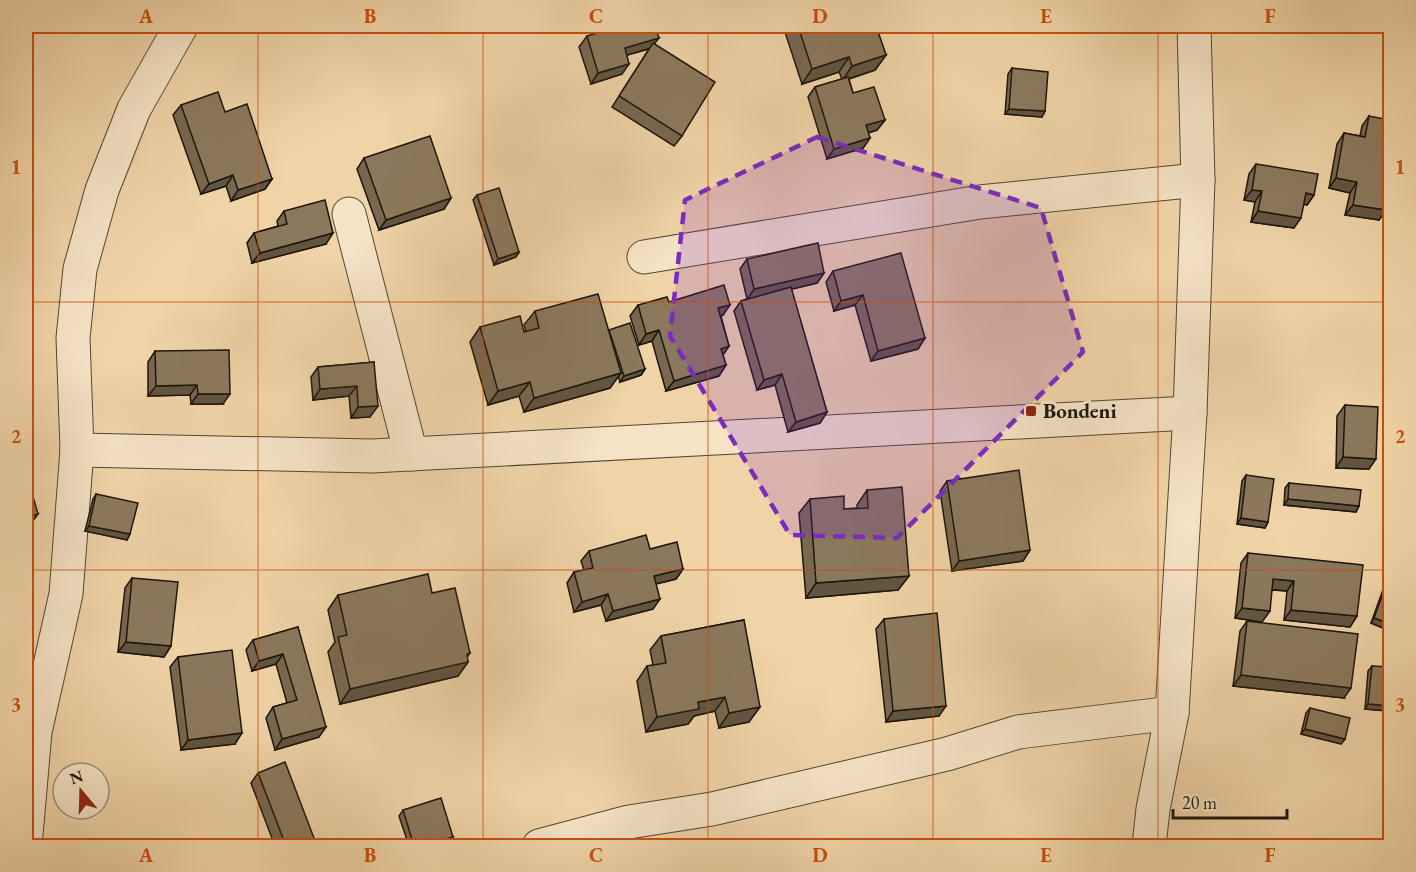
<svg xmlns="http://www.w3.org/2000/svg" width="1416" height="872" font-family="'EB Garamond',serif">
<rect width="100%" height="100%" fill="#f0d4a8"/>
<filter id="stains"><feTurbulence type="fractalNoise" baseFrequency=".00333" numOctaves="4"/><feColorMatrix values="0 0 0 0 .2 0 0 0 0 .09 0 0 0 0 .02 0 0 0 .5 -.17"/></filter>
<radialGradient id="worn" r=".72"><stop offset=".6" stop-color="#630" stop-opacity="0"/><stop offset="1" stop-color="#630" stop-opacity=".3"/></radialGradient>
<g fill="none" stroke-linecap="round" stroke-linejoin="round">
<g stroke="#524633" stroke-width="35">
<g id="minor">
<path d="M349 214 411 454"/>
<path d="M644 257 980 202 1198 180"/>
<path d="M77 450 372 456 1190 413"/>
<path d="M26 835 35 732 66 594 77 450 73 338 80 269 102 190 134 109 181 26"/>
<path d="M539 846 629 822 712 809 947 754 1018 732 1172 713"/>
<path d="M1149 846 1153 809 1172 713 1190 413 1198 180 1194 26"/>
</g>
</g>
<use href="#minor" stroke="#f5e3c6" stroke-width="33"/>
</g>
<g fill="#786850" stroke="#1d160c" stroke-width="1.5">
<path d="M783 26H876L886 55 875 70 849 79 853 93 885 120 877 130 868 133 870 138 863 148 827 159 808 97 815 87 842 79 839 72 802 84Z"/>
<path d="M587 36 654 44 682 136 674 146 612 107 649 49 627 55 622 74 591 84 579 47Z"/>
<path d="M1012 68 1045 111 1042 117 1005 114 1008 74Z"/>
<path d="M181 105 225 112 272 179 265 189 231 201 226 186 201 194 173 115Z"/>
<path d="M1369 116 1386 210 1379 220 1345 215 1350 193 1329 188 1337 144 1344 133 1360 136 1362 126Z"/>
<path d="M364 158 451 198 444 209 379 230 357 169Z"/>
<path d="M1256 164 1314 195 1307 205 1304 204 1294 228 1251 222 1255 202 1244 200 1249 174Z"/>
<path d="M477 195 519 252 516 257 494 265 473 200Z"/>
<path d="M284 211 326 244 252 263 247 243 254 233 278 226 277 221Z"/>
<path d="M747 259 824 273 817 283 791 289 827 412 820 423 788 432 775 385 757 390 734 311 741 301 747 299 740 269Z"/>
<path d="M833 271 925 338 918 349 871 361 855 305 834 311 826 282Z"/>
<path d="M669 302 723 315 721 316 729 346 723 355 726 365 719 376 666 391 652 341 639 345 630 316 638 305Z"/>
<path d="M535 311 609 330 645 369 641 375 620 382 618 376 610 388 524 412 519 396 488 405 470 342 480 327 526 331 524 325Z"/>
<path d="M155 351 223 404H191L190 395 148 396V362Z"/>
<path d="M374 362 370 417 351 418 349 396 313 400 311 377 318 367Z"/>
<path d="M1345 405 1369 469 1336 468 1337 416Z"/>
<path d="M1246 475 1268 522 1265 528 1237 524 1242 481Z"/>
<path d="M947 481 1030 550 1023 561 952 571 940 491Z"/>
<path d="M1289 483 1359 506 1356 512 1284 505 1285 488Z"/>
<path d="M867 490 909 576 898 590 806 598 799 513 810 499 844 509 857 508V505Z"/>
<path d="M96 494 130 534 127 540 85 531 93 499Z"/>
<path d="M650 549 683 569 676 579 656 584 653 609 606 621 601 605 574 612 567 583 574 572 584 570 581 561 589 551Z"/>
<path d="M1248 553 1357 616 1350 627 1284 620 1287 591 1272 590 1262 622 1235 618 1241 563Z"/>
<path d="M1390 570V631L1371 623Z"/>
<path d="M132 578 171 646 164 657 118 652 125 588Z"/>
<path d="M432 593 467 658 468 662 458 676 340 704 328 652 335 642 328 610 338 595Z"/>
<path d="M884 619 939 716 886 722 876 629Z"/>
<path d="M744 620 749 722 719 728 715 711 694 716 688 724 646 732 637 681 647 666 653 665 650 650 661 636Z"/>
<path d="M1247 621 1344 698 1233 686 1240 631Z"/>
<path d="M298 627 319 737 275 750 266 718 273 707 287 703 276 664 252 671 246 650 253 640Z"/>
<path d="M178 657 235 744 181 750 170 667Z"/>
<path d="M1372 666 1388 711 1365 709 1368 671Z"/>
<path d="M1310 708 1345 739 1341 744 1301 734 1306 713Z"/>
<path d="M258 773 317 846H275L251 783Z"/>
<path d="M403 810 453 837 449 842 435 846H409L399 816Z"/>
</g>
<g fill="#615541" stroke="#1d160c" stroke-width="1.5">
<path d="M958 26H991L957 28Z"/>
<path d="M659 38 651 48 617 58 625 48Z"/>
<path d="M886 55 875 70 842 81 852 66Z"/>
<path d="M849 57 839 72 802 84 812 69Z"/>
<path d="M629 64 622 74 591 84 598 73Z"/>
<path d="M1009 109 1045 111 1042 117 1005 114Z"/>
<path d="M885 120 877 130 858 136 866 125Z"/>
<path d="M870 138 863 148 827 159 834 149Z"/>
<path d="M233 175 226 186 201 194 209 184Z"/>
<path d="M1336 178 1357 182 1350 193 1329 188Z"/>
<path d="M272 179 265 189 231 201 238 190Z"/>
<path d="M1252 190 1262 191 1255 202 1244 200Z"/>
<path d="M1306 193 1314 195 1307 205 1298 203Z"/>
<path d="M451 198 444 209 379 230 386 220Z"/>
<path d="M1353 205 1386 210 1379 220 1345 215Z"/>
<path d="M1258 211 1301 218 1294 228 1251 222Z"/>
<path d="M333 233 326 244 252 263 260 253Z"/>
<path d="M519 252 516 257 494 265 498 259Z"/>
<path d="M824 273 817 283 747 300 754 289Z"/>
<path d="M863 295 855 305 834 311 841 301Z"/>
<path d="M730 305 723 315 711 318 718 308Z"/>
<path d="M659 330 652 341 639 345 646 334Z"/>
<path d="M925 338 918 349 871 361 878 351Z"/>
<path d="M729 346 722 356 721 349Z"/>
<path d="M726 365 719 376 666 391 674 381Z"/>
<path d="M645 369 641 375 620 382 624 376Z"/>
<path d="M621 373 610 388 524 412 534 398Z"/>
<path d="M782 374 775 385 757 390 764 380Z"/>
<path d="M530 382 519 396 488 405 498 391Z"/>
<path d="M197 385 190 395 148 396 156 386Z"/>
<path d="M357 386 349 396 313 400 320 389Z"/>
<path d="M198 394H230L223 404H191Z"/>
<path d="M378 406 370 417 351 418 358 407Z"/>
<path d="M827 412 820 423 788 432 796 422Z"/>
<path d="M1343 457 1376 459 1369 469 1336 468Z"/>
<path d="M1288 499 1359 506 1356 512 1284 505Z"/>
<path d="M38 514 30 525 26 526V518Z"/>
<path d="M1241 518 1268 522 1265 528 1237 524Z"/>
<path d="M89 526 130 534 127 540 85 531Z"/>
<path d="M1030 550 1023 561 952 571 959 561Z"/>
<path d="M683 569 676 579 647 586 654 576Z"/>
<path d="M909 576 898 590 806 598 816 583Z"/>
<path d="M1273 579 1294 581 1287 591 1266 589Z"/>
<path d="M608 594 601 605 574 612 582 602Z"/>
<path d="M660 599 653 609 606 621 613 611Z"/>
<path d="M1242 608 1270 611 1262 622 1235 618Z"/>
<path d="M1291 610 1357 616 1350 627 1284 620Z"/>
<path d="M1374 618 1390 624V631L1371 623Z"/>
<path d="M126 642 171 646 164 657 118 652Z"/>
<path d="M470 653 464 662H468L458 676 340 704 350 689Z"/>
<path d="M283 654 276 664 252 671 259 661Z"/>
<path d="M1241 675 1351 688 1344 698 1233 686Z"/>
<path d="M725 697 715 711 694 716 688 724 646 732 657 717 698 702Z"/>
<path d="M1368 704 1390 706V707L1388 711 1365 709Z"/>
<path d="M946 706 939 716 886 722 893 711Z"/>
<path d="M760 707 749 722 719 728 729 713Z"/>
<path d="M326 727 319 737 275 750 282 739Z"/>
<path d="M1305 729 1345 739 1341 744 1301 734Z"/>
<path d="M242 733 235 744 181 750 188 740Z"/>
<path d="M453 837 449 842 435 846H420Z"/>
</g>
<g fill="#8b795d" stroke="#1d160c" stroke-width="1.5">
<path d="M622 26H655L659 38 625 48 629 64 598 73 587 36Z"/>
<path d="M798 26H876L886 55 852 66 849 57 812 69Z"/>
<path d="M653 43 715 82 682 136 619 96Z"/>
<path d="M1012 68 1048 72 1045 111 1009 109Z"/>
<path d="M848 77 853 93 874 87 885 120 866 125 870 138 834 149 815 87Z"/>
<path d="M218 92 225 112 247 104 272 179 238 190 233 175 209 184 181 105Z"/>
<path d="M1369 116 1390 120V185L1386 210 1353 205 1357 182 1336 178 1344 133 1365 137Z"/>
<path d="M430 136 451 198 386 220 364 158Z"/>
<path d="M1256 164 1318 174 1314 195 1306 193 1301 218 1258 211 1262 191 1252 190Z"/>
<path d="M499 188 519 252 498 259 477 195Z"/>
<path d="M325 200 333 233 260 253 254 233 287 224 284 211Z"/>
<path d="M818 243 824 273 754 289 747 259Z"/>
<path d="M901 253 925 338 878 351 863 295 841 301 833 271Z"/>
<path d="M724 285 730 305 718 308 729 346 721 349 726 365 674 381 659 330 646 334 638 305 667 297 669 302Z"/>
<path d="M791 287 827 412 796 422 782 374 764 380 741 301Z"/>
<path d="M598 294 621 373 534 398 530 382 498 391 480 327 520 316 524 332 539 328 535 311Z"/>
<path d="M630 323 645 369 624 376 609 330Z"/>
<path d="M229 350 230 394H198L197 385 156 386 155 351Z"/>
<path d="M374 362 378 406 358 407 357 386 320 389 318 367Z"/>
<path d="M1345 405 1378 407 1376 459 1343 457Z"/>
<path d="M1019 470 1030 550 959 561 947 481Z"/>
<path d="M26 472 38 514 26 518Z"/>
<path d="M1246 475 1274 479 1268 522 1241 518Z"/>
<path d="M1289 483 1361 490 1359 506 1288 499Z"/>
<path d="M902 487 909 576 816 583 810 499 844 496V509L868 508 867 490Z"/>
<path d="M96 494 138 503 130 534 89 526Z"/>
<path d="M646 535 650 549 677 542 683 569 654 576 660 599 613 611 608 594 582 602 574 572 593 568 589 551Z"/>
<path d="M26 551 29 552 26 561Z"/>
<path d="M1248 553 1363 565 1357 616 1291 610 1294 581 1273 579 1270 611 1242 608Z"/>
<path d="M428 574 432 593 455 588 470 653 467 654 468 662 350 689 338 637 347 635 338 595Z"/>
<path d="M1390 574V624L1374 618Z"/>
<path d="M132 578 178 582 171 646 126 642Z"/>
<path d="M937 613 946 706 893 711 884 619Z"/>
<path d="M744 620 760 707 729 713 725 697 698 702 699 709 657 717 647 666 666 663 661 636Z"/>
<path d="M1247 621 1358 634 1351 688 1241 675Z"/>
<path d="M298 627 326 727 282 739 273 707 297 700 283 654 259 661 253 640Z"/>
<path d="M232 650 242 733 188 740 178 657Z"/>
<path d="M1372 666 1390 667V706L1368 704Z"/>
<path d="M1310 708 1350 718 1345 739 1305 729Z"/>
<path d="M285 762 317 846H286L258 773Z"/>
<path d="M441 798 453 837 420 846H414L403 810Z"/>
</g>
<path fill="#7b2cbf" fill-opacity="0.2" stroke="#7b2cbf" stroke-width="4.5" stroke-dasharray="12 8" stroke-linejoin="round" d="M817 137 1041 208 1083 352 897 538 790 535 670 336 685 200Z"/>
<path fill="none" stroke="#ca4f0c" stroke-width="1.5" stroke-opacity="0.55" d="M258 26V846M483 26V846M708 26V846M933 26V846M1158 26V846M26 302H1390M26 570H1390"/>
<rect fill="#8f2418" stroke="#f5e3c6" stroke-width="2" x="1025" y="405" width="12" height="12" rx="3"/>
<g text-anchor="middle" stroke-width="6" stroke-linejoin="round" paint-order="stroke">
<g font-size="21" font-weight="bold" fill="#1d160c" stroke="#f5e3c6" text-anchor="start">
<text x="1043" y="418">Bondeni</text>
</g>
</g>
<rect width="1416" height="872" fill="none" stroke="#f0d4a8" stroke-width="66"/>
<g transform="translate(81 791) rotate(341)"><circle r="28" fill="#f5e3c6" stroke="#9f917c" stroke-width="1.5"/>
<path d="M0-4.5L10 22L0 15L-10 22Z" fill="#8f2418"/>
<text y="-9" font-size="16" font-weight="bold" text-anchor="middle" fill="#1d160c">N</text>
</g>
<path d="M1173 809v9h114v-9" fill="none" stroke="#1d160c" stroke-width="3"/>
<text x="1182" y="809" font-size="18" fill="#1d160c" stroke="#f5e3c6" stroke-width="4.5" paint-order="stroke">20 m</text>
<rect x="33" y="33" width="1350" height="806" fill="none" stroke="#ca4f0c" stroke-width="2"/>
<g font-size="20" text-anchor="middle" font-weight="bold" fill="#ca4f0c">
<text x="146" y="23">A</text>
<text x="370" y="23">B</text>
<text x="596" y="23">C</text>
<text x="820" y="23">D</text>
<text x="1046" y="23">E</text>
<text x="1270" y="23">F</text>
<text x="16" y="174">1</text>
<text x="1400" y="174">1</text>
<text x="16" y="443">2</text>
<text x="1400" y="443">2</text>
<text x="16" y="711">3</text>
<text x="1400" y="711">3</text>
<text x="146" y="862">A</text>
<text x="370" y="862">B</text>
<text x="596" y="862">C</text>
<text x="820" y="862">D</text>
<text x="1046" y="862">E</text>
<text x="1270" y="862">F</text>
</g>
<rect width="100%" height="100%" filter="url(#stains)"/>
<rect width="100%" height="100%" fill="url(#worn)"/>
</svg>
